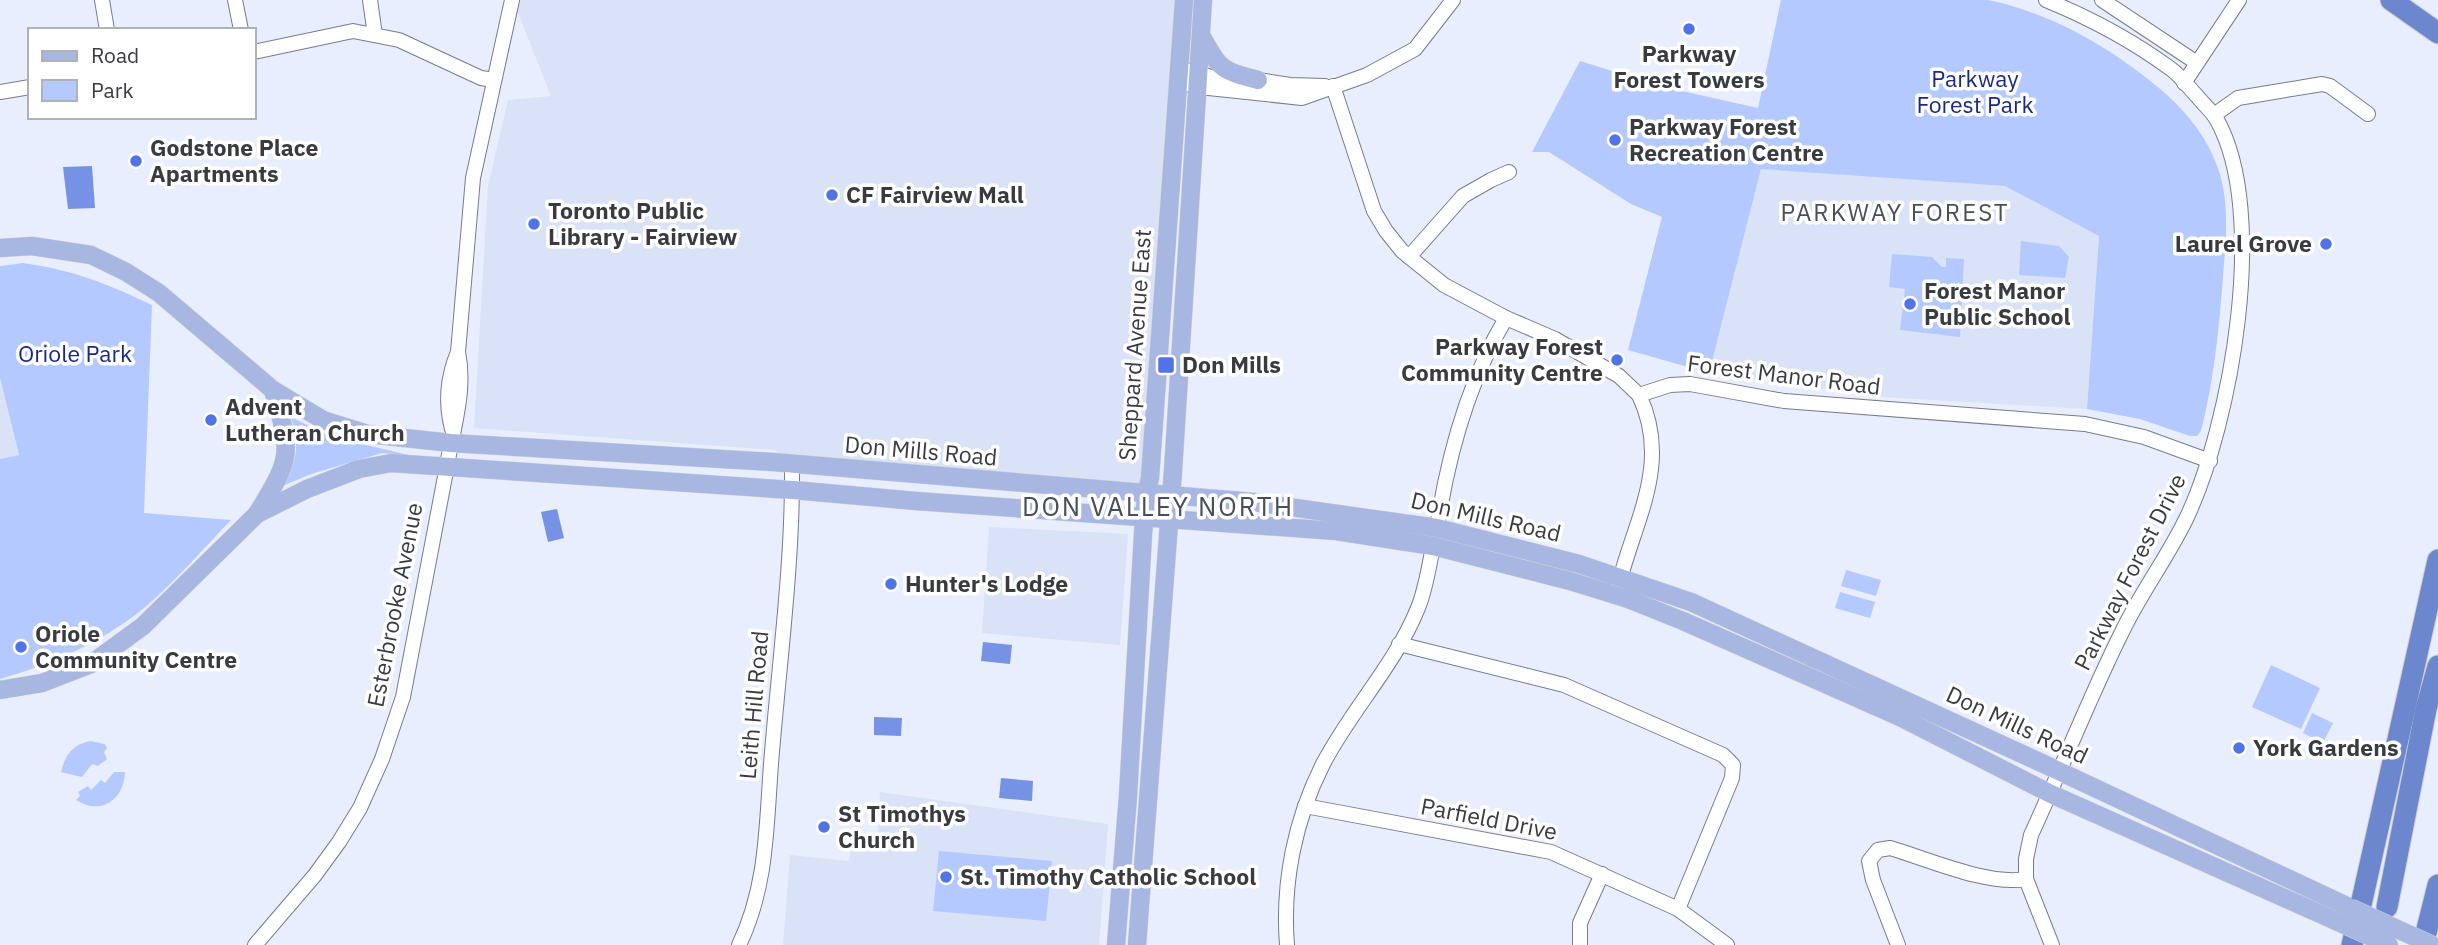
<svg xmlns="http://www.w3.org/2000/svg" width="2438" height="945" font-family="'IBM Plex Sans',sans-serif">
<rect width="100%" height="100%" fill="#e8eefd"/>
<g fill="#d9e2f7">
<path d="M513 0H1184L1146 495 788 462 775 450 474 428 488 186 508 100 551 96Z"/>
<path d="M1761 168 2005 186 2099 236 2087 409 1882 397 1709 373Z"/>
<path d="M0 378 19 456 0 459Z"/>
<path d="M989 527 1128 534 1120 645 982 633Z"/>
<path d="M880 792 1108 824 1099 945H783L790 855 849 861 852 844 877 847Z"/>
</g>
<g fill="#b4c9ff">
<path d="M1781 0C1829 0 1876 0 1924 0 1944 0 1968 0 1988 0 2034 9 2084 33 2122 60 2173 95 2218 136 2225 200 2228 230 2224 260 2222 290 2218 338 2213 384 2201 431L2197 436H2190L2140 419 2087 409 2099 236 2005 186 1761 169 1709 373 1628 350 1662 217 1631 204 1549 152H1532L1580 61 1664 87 1758 108Z"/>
<path d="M2021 241 2059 246 2069 257 2065 278 2019 275Z"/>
<path d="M1892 254 1932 257 1942 267H1946V258L1964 259 1960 337 1900 330 1905 289 1889 287Z"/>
<path d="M23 263C73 270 106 283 152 305L144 513 231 520C204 548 173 584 144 608 101 643 52 664 0 679V459L19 455 0 378V266Z"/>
<path d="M291 417 332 437 413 456 382 453 311 474 278 488C298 462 300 448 291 417Z"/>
<path d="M1846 570 1881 580 1876 596 1841 586Z"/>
<path d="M1840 592 1875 602 1870 618 1835 608Z"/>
<path d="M2271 665 2320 688 2301 729 2252 707Z"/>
<path d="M2312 713 2333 723 2323 743 2303 733Z"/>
<path d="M90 741 105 744 107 748 104 752 107 759 98 766 92 764 82 777 61 772C65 755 72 745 90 741Z"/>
<path d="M114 772H125C124 800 101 816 76 800L80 796 78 792 88 786 91 790 101 780 105 783Z"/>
<path d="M939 851 1052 861 1046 921 933 911Z"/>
</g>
<g fill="#7592e4">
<path d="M92 166 95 208 68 209 63 167Z"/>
<path d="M557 509 564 538 548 542 541 512Z"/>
<path d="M983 642 1012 645 1010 664 981 661Z"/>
<path d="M874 717 902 718 901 736 874 735Z"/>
<path d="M1001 778 1033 781 1032 801 999 798Z"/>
</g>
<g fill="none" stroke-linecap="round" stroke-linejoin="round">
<g stroke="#777c8a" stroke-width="16">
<g id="minor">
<path d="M102 0 107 30"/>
<path d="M235 0 241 30"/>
<path d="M370 0 375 35"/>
<path d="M2046 0C2090 18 2133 41 2171 69 2181 76 2188 87 2197 96 2203 104 2212 111 2217 120 2269 213 2231 423 2187 517 2168 557 2141 592 2122 632 2089 698 2062 768 2031 835L2026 859V879L2052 945"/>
<path d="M2102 0 2197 63"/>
<path d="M254 52 353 31 399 40 481 78 494 80"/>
<path d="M1180 69 1200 73 1216 79 1258 80 1290 85 1325 86"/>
<path d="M1178 82 1199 87 1302 98 1367 75 1415 49 1453 0"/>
<path d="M2184 83 2239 0"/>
<path d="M1333 86 1374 211 1386 231 1402 251 1444 285 1506 318 1555 339 1619 376 1639 395 1670 385 1690 384 1784 401 2085 424 2144 437 2210 461"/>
<path d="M0 92 30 87"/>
<path d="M2214 115 2238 98 2322 84 2330 86 2368 114"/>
<path d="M1409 257 1463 196 1491 180 1509 172"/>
<path d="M452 429C445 402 447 378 458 352"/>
<path d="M1437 528C1448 455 1468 382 1506 318"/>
<path d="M1618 587C1634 521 1672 464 1639 395"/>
<path d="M1399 644 1564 685 1723 755 1733 765 1732 778 1678 909"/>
<path d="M1305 806 1551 852 1678 909 1727 945"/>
<path d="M255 945 315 875 339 842 360 808 382 759 403 697 447 466C453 428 466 390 458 352L473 178 512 0"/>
<path d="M739 945C769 883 766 819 772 752 780 656 793 560 792 464"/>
<path d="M1287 945C1282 883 1295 819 1323 764 1351 710 1395 665 1418 608 1426 588 1429 567 1433 546"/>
<path d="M1580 945V923L1602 874"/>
<path d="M1898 945 1873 880 1869 861 1878 850 1890 848C1928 859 1988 886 2026 879"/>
</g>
</g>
<g stroke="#cfd0d1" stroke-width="19">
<g id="major">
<path d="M1202 37C1221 70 1220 70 1258 80"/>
<path d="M0 248 32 246 91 255 126 272 159 293 273 390 323 420 368 434 451 443 773 462 1254 502 1437 528 1579 564 1691 602 2046 765 2351 908"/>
<path d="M257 514C292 457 292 454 273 390"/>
<path d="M0 690 42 683 91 664 143 626 257 514 307 489 359 469 391 463 793 490 916 501 1336 531 1433 546 1570 581 1628 599 1683 621 1900 717 2051 794 2345 925"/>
<path d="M1116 945 1128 796 1143 534 1146 495 1150 478 1184 0"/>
<path d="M1137 945 1173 471 1203 0"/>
</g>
</g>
<g stroke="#cfd0d1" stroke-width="23">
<g id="highway">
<path d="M2391 0 2438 33"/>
<path d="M2387 907 2426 709 2438 666"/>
<path d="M2352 945 2438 560"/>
<path d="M2423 945 2438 885"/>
</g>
</g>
<use href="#minor" stroke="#fff" stroke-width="14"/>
<use href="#major" stroke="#a7b7e2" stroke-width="18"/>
<use href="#highway" stroke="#6d87ce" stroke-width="21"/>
<g stroke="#cfd0d1" stroke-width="19" stroke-linecap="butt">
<g id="major-bridge">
<path d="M2351 908 2432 945"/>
<path d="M2345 925 2389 945"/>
</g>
</g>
<use href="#major-bridge" stroke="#a7b7e2" stroke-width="18"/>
</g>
<g fill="#5173e8" stroke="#fff" stroke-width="2.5">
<circle cx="1689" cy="29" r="7"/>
<circle cx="1615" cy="140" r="7"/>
<circle cx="136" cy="161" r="7"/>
<circle cx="832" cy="195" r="7"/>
<circle cx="534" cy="224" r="7"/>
<circle cx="2326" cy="244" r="7"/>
<circle cx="1910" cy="304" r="7"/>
<circle cx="1617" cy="360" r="7"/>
<rect x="1157" y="356" width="18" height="18" rx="3.5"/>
<circle cx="211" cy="420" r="7"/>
<circle cx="891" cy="584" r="7"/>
<circle cx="21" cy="647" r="7"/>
<circle cx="2239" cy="748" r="7"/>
<circle cx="824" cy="827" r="7"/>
<circle cx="946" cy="877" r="7"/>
</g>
<g text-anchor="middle" stroke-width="7" stroke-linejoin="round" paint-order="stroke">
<g font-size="23" font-weight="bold" fill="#393b41" stroke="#fff" text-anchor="start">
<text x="1689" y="62" text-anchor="middle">Parkway<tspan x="1689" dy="26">Forest Towers</tspan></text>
<text x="1629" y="135">Parkway Forest<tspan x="1629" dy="26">Recreation Centre</tspan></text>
<text x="150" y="156">Godstone Place<tspan x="150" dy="26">Apartments</tspan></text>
<text x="846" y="203">CF Fairview Mall</text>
<text x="548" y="219">Toronto Public<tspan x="548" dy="26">Library - Fairview</tspan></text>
<text x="2312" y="252" text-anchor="end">Laurel Grove</text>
<text x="1924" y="299">Forest Manor<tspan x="1924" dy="26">Public School</tspan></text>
<text x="1603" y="355" text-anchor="end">Parkway Forest<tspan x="1603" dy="26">Community Centre</tspan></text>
<text x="1182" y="373">Don Mills</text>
<text x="225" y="415">Advent<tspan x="225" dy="26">Lutheran Church</tspan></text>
<text x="905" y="592">Hunter's Lodge</text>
<text x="35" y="642">Oriole<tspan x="35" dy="26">Community Centre</tspan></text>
<text x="2253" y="756">York Gardens</text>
<text x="838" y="822">St Timothys<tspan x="838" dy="26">Church</tspan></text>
<text x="960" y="885">St. Timothy Catholic School</text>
</g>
<g font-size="23" fill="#182987" stroke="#fff">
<text x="1975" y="87">Parkway<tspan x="1975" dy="26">Forest Park</tspan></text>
<text x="75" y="362">Oriole Park</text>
</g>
<g font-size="23" fill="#393b41" stroke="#fff">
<text transform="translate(1135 345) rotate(-86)" y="8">Sheppard Avenue East</text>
<text transform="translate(1784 375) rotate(7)" y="8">Forest Manor Road</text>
<text transform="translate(921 451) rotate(5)" y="8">Don Mills Road</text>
<text transform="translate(1486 517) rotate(13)" y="8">Don Mills Road</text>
<text transform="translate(2130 572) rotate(-63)" y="8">Parkway Forest Drive</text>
<text transform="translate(395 605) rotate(-79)" y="8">Esterbrooke Avenue</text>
<text transform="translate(754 705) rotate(-85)" y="8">Leith Hill Road</text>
<text transform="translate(2017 725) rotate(25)" y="8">Don Mills Road</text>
<text transform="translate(1489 819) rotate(11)" y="8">Parfield Drive</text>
</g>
<g font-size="24" letter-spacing="2" fill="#494e5b" stroke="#fff">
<text x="1895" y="221">PARKWAY FOREST</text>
</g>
<g font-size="26" letter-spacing="2" fill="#494e5b" stroke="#fff">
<text x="1158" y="516">DON VALLEY NORTH</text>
</g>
</g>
<rect x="28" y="28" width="228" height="91" fill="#ffffff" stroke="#b0b1b3" stroke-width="2"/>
<rect x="42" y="51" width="35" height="10" fill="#a7b7e2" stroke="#b0b1b3" stroke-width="2"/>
<text x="91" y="63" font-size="21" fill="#393b41">Road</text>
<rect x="42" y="80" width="35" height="21" fill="#b4c9ff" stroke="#b0b1b3" stroke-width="2"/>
<text x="91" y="98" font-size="21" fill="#393b41">Park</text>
</svg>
